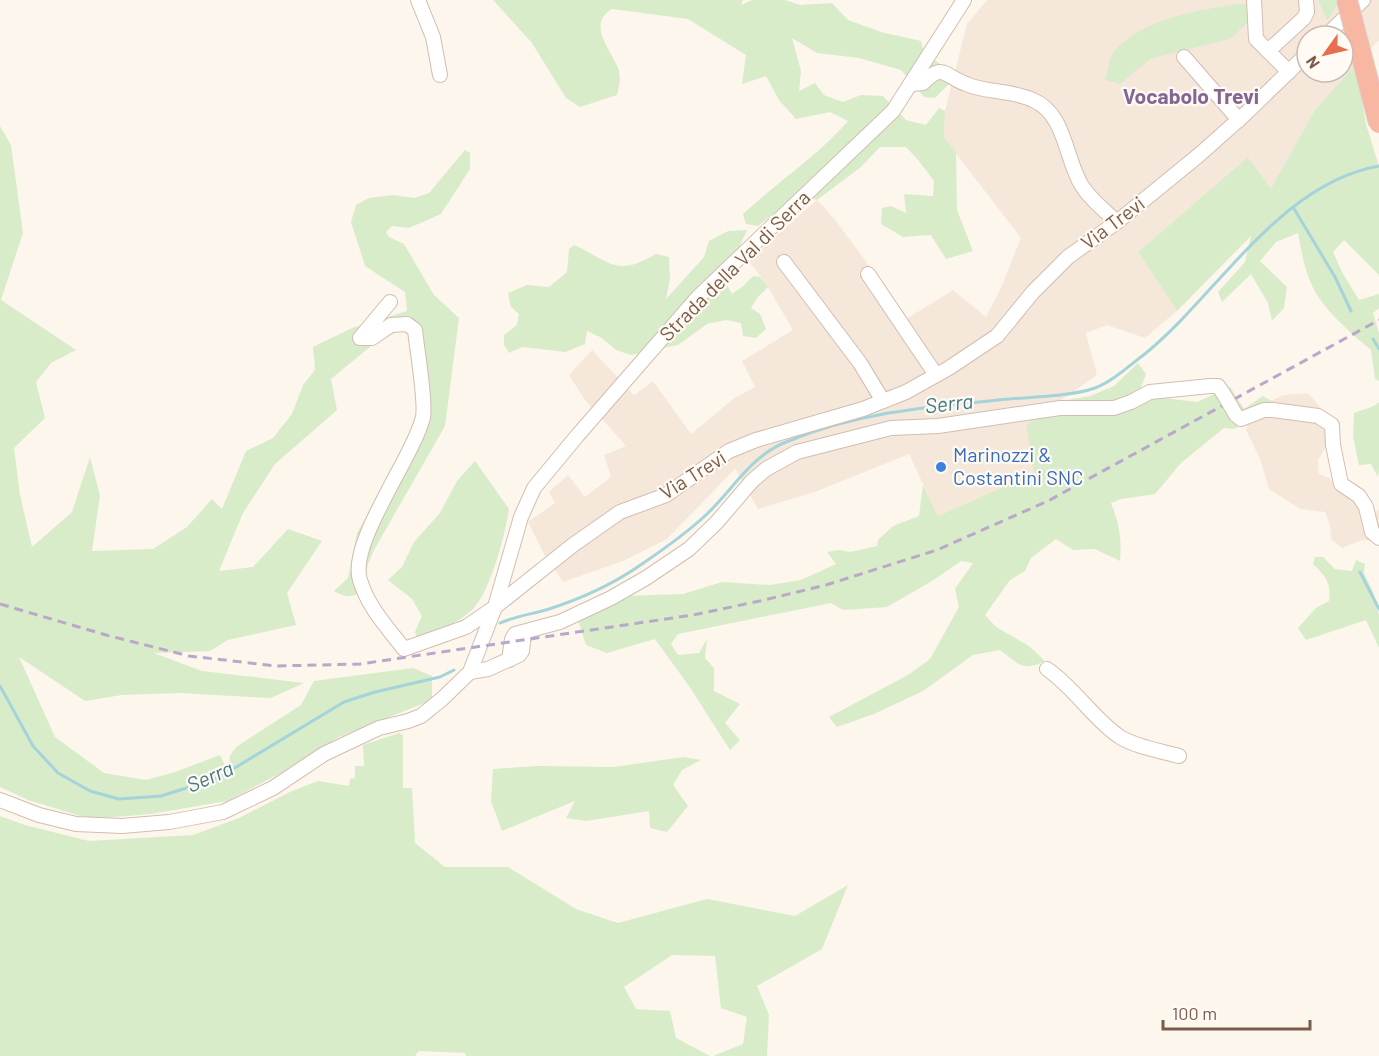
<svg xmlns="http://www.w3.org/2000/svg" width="1379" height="1056" font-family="Barlow,sans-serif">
<rect width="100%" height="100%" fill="#fdf6ec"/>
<g fill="#f5e8da" fill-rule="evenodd">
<path d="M987 0H1318L1327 20 1340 0H1379V40L1315 110 1271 188 1248 157 1138 252 1177 311 1145 338 1107 325 1086 333 1097 375 1026 425 1034 473 938 516 909 454 815 492 758 509 735 469 667 539 623 561 563 582 545 556 528 522 555 503 549 492 568 475 585 497 611 477 604 455 626 446 585 400 569 375 592 350 634 395 653 381 691 434 733 399 755 387 742 361 793 330 768 287 748 260 817 200 836 221 908 318 953 290 986 317 1001 288 1021 238 944 138 945 111 967 24ZM1307 36H1343V72H1307Z"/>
<path d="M1308 393 1326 414 1329 442 1318 460 1319 474 1329 478 1341 491 1373 514 1379 509V542L1362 540 1342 548 1331 539 1330 525 1325 512 1300 509 1269 489 1260 459 1246 430 1258 407 1283 395Z"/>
</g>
<g fill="#d8ecc9">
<path d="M493 0H743L741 5 752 0H785L800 5 832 3 848 20 881 32 921 41 924 52 944 67 950 83 935 98 924 97 901 70 859 58 817 53 792 38 801 71 799 91 815 83 824 95 843 102 861 95 883 96 906 120 926 125 939 108 945 111 944 138 956 152 957 210 973 251 946 259 931 235 903 237 881 224 882 208 891 206 906 213 904 194 933 196 934 181 918 160 906 147H880L861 167 817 200 799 194 758 226 746 224 743 214C777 182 818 156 848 121L830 112 796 119 779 100 766 76 742 84 746 55 688 19 612 9C585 25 613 51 619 71 621 80 619 86 617 95L580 107 566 98 532 43Z"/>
<path d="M1318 0H1340L1327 21Z"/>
<path d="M1237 4 1259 5 1257 14 1230 39 1150 59 1120 84 1105 80C1108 71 1109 55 1116 49 1147 17 1196 11 1237 4Z"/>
<path d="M1356 64 1366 124 1379 166V275L1344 240 1333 252 1342 272 1359 300 1379 294V308L1373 313 1379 333V381L1375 379 1371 350C1352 334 1320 307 1311 283 1304 267 1301 250 1298 233L1276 242 1260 261 1287 287 1284 308 1272 321 1268 303 1251 274 1222 302 1218 292 1245 262 1251 236 1177 311 1138 252 1248 157 1271 188 1315 110Z"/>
<path d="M0 126 11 145 23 233 1 300 76 350 51 363 36 382 45 418 14 448 20 495 32 547 72 512 90 457 100 496 92 551 153 549 187 527 212 499 222 509 246 451 273 438 292 414 303 385 315 370 313 347 352 328 407 311 405 292 365 266 351 222 356 205 369 198 394 195 414 198 429 193 465 150 470 153V169L441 214 409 228 392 226 386 232 389 237 404 244 434 295 459 318 445 426 374 550C372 555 370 559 368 564 366 570 368 578 366 583 358 599 347 599 334 591L348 578 357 533 392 471 414 426 417 409 409 332 400 330 371 346 331 379 337 410 275 464 243 513 219 571 253 567 288 529 322 541 287 593 296 625 228 640 210 651 154 653 202 671 304 683 271 698 179 693 122 695 85 701 19 657 55 737 104 773 146 780 175 772 220 755 229 774 230 756 236 747 301 705 314 681 413 668 432 676V700L339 737 281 773 227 801 151 814 90 819 28 800 0 787Z"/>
<path d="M747 230 724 280 732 294 742 287 753 276 760 277 768 287 758 297 751 308 760 314 766 329 756 338 743 336 741 323 726 320 707 324 678 345 631 355 616 350 602 338 587 331 585 344 565 352 522 347 509 353 504 345V335L517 325 519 314 511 307 508 293 527 285 549 287 567 272 569 249 574 245C610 261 615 278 656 254L669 257 670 279 666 299 704 257 709 241 728 231Z"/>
<path d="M1138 363 1146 374 1138 395 1197 402 1230 387 1244 409 1263 396 1275 403 1235 429 1224 428 1181 463 1155 494 1121 499 1111 503C1119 523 1122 539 1120 561L1095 549 1073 550 1056 539 1031 558 1025 571 1010 580 985 615 996 627 1029 646 1045 661C1022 672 1019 664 1000 650L973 655 923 691 874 714 837 727 829 717 908 675 930 659 959 607 955 589 973 563 961 561 932 581 887 607 843 610 831 603 678 634 671 644 678 655 699 653 707 639 705 658 714 668V691L740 704 725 723 740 740 730 750 689 686 655 639 607 653 586 645 578 620 625 596 683 594 722 582 770 585 801 580 836 564 827 552 840 550 850 552 877 546 878 540 893 526 919 516 923 485 938 516 1034 473 1026 425 1060 401 1090 396 1114 386Z"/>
<path d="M1379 402V470L1378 477 1371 464 1359 465 1353 437 1354 413 1374 406Z"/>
<path d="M475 461 509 509C505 535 491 590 473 609 466 616 456 622 446 627 436 632 428 638 417 639L415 632 422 616 412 599 388 580 402 567 414 542 440 513 457 481Z"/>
<path d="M1315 557H1323L1335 569 1352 571 1356 560 1365 564 1364 573 1373 592 1379 615V648L1366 620 1306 640 1298 628 1316 608 1329 601C1332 584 1325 575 1313 564Z"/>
<path d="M399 733 403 735V788H412L415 843 445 867H508L576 909 618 923 707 899 795 916 848 885 822 949 757 986 769 1015 767 1056H713L743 1044 747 1017 721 1008 715 956 672 955 624 987 636 1009 670 1011 676 1038 710 1056H466L465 1053 419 1051 415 1056H0V816L25 825 89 841 193 835 239 818 292 791 318 781 349 786 350 779 355 778V766H364L363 745Z"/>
<path d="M684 757 701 760 682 770 673 785 688 806 667 832 650 828 649 811 586 821 566 818 575 801 502 831 491 801 493 769 537 766 613 767Z"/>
</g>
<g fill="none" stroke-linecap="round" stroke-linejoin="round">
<g stroke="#a5d3da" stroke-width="3">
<path d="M1293 207 1335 277 1351 311"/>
<path d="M1373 339 1379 349"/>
<path d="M1360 572 1379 609"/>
<path d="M500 623C516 616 533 614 549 609 580 599 615 583 642 564 664 549 688 532 707 514 734 488 751 456 786 442 856 413 924 407 998 400 1026 397 1069 397 1095 388 1113 381 1130 365 1146 353 1219 293 1279 184 1379 166"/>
<path d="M0 686 33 746 58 773 90 791 119 799 161 796 218 778 344 702 375 692 440 677 454 670"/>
</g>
<g stroke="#d1beb0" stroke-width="16">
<g id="minor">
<path d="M418 0 433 37 440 75"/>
<path d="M1254 0 1256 39 1289 72"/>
<path d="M1326 36 1363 0"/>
<path d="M1268 51 1304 18 1307 12 1306 0"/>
<path d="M1184 57 1239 120"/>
<path d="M911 84 923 83C943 62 944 76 966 84 987 93 1012 90 1033 100 1066 114 1065 159 1082 186 1091 200 1105 211 1117 222"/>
<path d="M784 262 860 363 883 401"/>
<path d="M868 274 936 375"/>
<path d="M390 302 360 338H372L391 325 407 324 415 330C417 350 426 400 423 417 413 458 348 543 360 580 368 607 387 627 404 649L466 627 495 607 573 545 620 512 666 495 729 451 756 440 863 409 906 392 949 368 997 336 1033 292 1068 257 1117 222 1199 155 1244 115 1307 54"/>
<path d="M1236 415 1241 419 1264 410H1273L1318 416 1332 425 1333 445 1341 484 1359 496 1366 507 1372 532 1379 538"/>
<path d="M509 660 512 639 515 634 560 622 611 598 646 578 689 549 717 522 752 481 766 469 797 452 891 428 938 426 1060 408H1114L1131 402 1150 392 1210 386H1218L1223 393"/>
<path d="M1047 669C1075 688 1092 718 1120 737 1136 747 1161 751 1179 756"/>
<path d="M470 672 488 669 519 655 522 651 524 633"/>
<path d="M0 800 39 815 76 824 122 826 169 822 223 812 273 788 324 754 379 728 408 721 421 716 442 699 470 672 495 607 521 517 534 488 577 436 698 297 893 111 964 0"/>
</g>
</g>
<use href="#minor" stroke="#fff" stroke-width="14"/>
<path stroke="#b9a8c9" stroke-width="3" stroke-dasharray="9 6" stroke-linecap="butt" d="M0 604 106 635 189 656 276 666 360 664 693 615 760 601 826 585 937 550 1048 501 1379 320"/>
<g stroke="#d1beb0" stroke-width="16" stroke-linecap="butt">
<path id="minor-bridge" d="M1223 393 1236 415"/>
</g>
<g stroke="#dad1cd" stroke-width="22" stroke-linecap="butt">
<path id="highway-bridge" d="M1347 0 1379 123"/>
</g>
<use href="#minor-bridge" stroke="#fff" stroke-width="14"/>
<use href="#highway-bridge" stroke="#f7b7a3" stroke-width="20"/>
</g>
<circle fill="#3f7fe0" stroke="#fffaf3" stroke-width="2" cx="941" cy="467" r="6"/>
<g text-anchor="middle" stroke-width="4.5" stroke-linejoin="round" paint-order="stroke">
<g font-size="20" fill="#7a5c4d" stroke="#fffaf3">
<text transform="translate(1113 223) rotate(-37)" y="7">Via Trevi</text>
<text transform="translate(735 266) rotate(-45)" y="7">Strada della Val di Serra</text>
<text transform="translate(693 475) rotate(-32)" y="7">Via Trevi</text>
</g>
<g font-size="20" fill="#366cbe" stroke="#fffaf3" text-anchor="start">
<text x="953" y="462">Marinozzi &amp;<tspan x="953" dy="23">Costantini SNC</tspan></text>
</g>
<g font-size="21" font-weight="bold" fill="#846695" stroke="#fffaf3">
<text x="1191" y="104">Vocabolo Trevi</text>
</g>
<g font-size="21" font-style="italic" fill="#437c86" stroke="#fffaf3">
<text transform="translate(949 404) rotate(-6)" y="7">Serra</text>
<text transform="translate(210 777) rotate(-23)" y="7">Serra</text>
</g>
</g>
<g transform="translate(1325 54) rotate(236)"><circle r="28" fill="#fffaf3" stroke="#cabbb1" stroke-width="1.5"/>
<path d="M0-4.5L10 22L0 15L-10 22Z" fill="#e76f51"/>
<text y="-9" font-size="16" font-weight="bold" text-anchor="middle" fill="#7a5c4d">N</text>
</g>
<path d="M1163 1020v9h147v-9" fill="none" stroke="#7a5c4d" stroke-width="3"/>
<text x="1172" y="1020" font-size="18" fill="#7a5c4d" stroke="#fffaf3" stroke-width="4.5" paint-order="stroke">100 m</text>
</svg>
